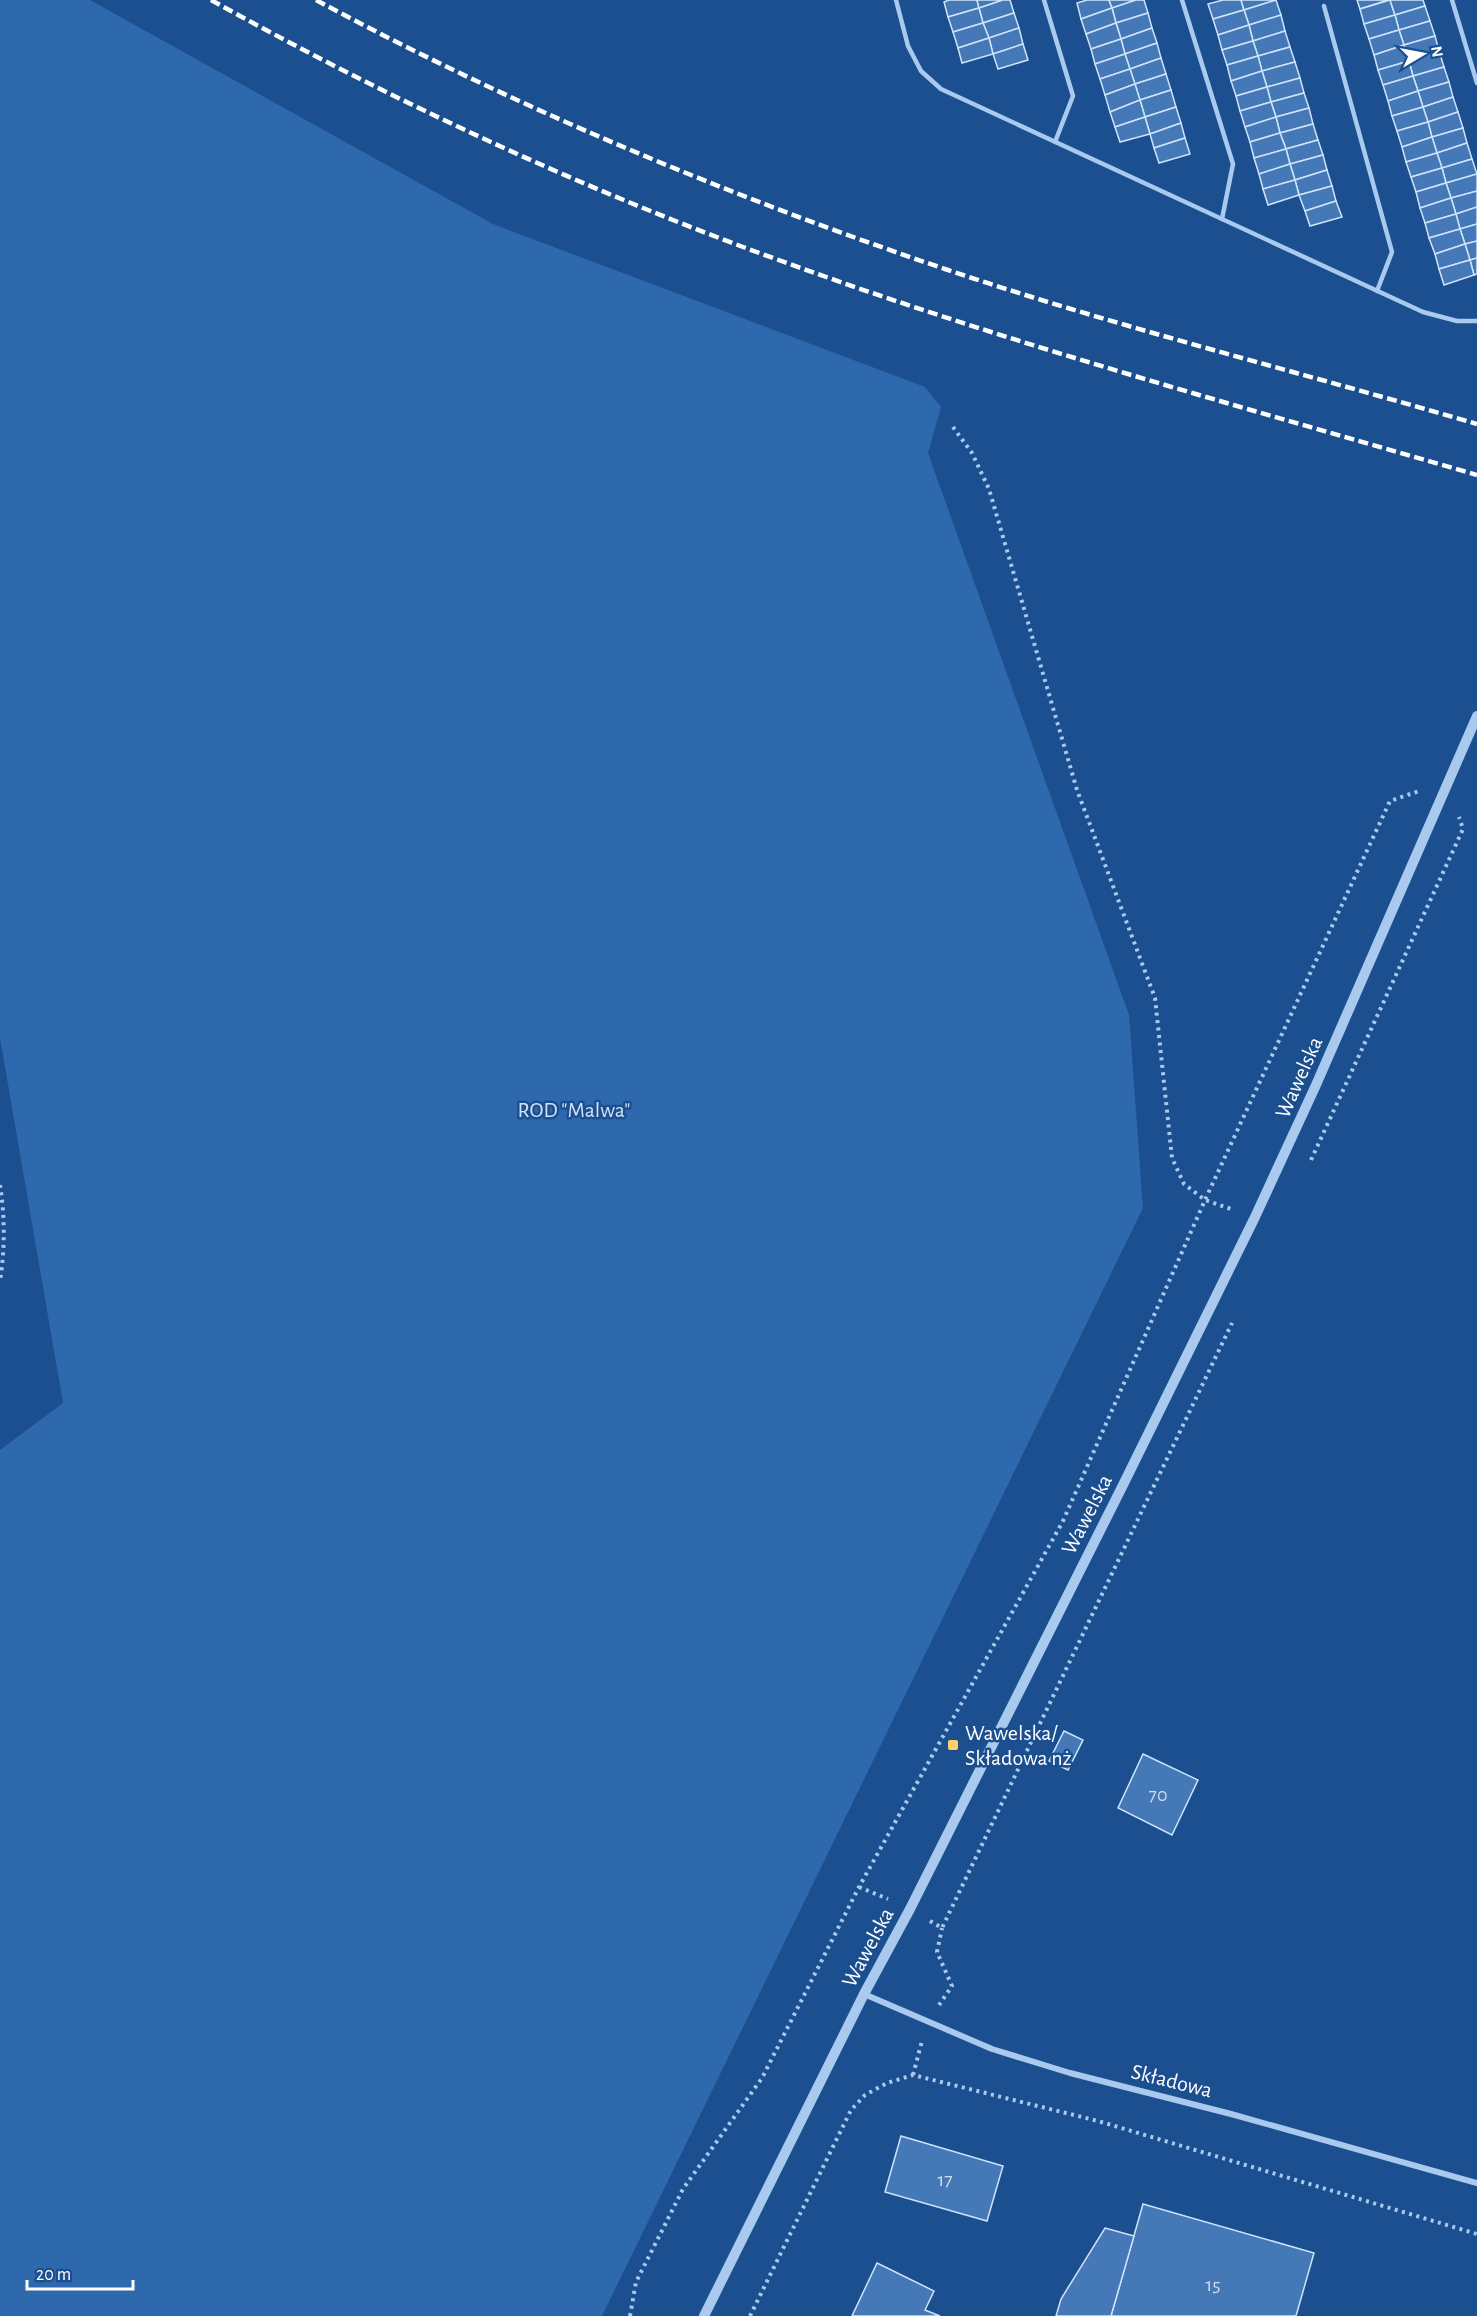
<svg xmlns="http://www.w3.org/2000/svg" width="1477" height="2316" font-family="'Alegreya Sans',sans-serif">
<rect width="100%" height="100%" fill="#1b4f8f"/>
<path fill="#2e69ad" d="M0 0H90L493 224 925 387 941 407 928 453 1129 1015 1143 1208 602 2316H0V1450L63 1403 0 1038Z"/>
<g fill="#4478b7" stroke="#cfe3fa" stroke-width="1.5">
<path d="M949 0H977L979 8 948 17 944 2Z"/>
<path d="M977 0H1003L979 8Z"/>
<path d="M1003 0H1010L1014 13 983 23 979 8Z"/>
<path d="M1087 0H1109L1112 8 1081 19 1077 3Z"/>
<path d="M1109 0H1136L1112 8Z"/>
<path d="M1136 0H1144L1148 13 1116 23 1112 8Z"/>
<path d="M1223 0H1241L1244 10 1213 19 1208 4Z"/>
<path d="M1241 0H1276L1244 10Z"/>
<path d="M1276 0 1281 15 1249 25 1244 10Z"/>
<path d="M1357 0H1388L1360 9Z"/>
<path d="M1390 0 1395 15 1364 24 1360 9Z"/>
<path d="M1390 0H1423L1425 6 1395 15Z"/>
<path d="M1425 6 1430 21 1399 30 1395 15Z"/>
<path d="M979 8 983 23 953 32 948 17Z"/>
<path d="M1112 8 1116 23 1086 34 1081 19Z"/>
<path d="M1244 10 1249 25 1218 35 1213 19Z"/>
<path d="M1014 13 1019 28 989 38 983 23Z"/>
<path d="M1148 13 1152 28 1121 39 1116 23Z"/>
<path d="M1281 15 1285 31 1253 41 1249 25Z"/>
<path d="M1395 15 1399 30 1369 39 1364 24Z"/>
<path d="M1430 21 1435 36 1404 45 1399 30Z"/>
<path d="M983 23 989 38 958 48 953 32Z"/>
<path d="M1116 23 1121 39 1091 49 1086 34Z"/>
<path d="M1249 25 1253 41 1222 50 1218 35Z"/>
<path d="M1019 28 1023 44 993 54 989 38Z"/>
<path d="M1152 28 1157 43 1125 54 1121 39Z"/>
<path d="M1399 30 1404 45 1374 55 1369 39Z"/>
<path d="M1285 31 1290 47 1258 56 1253 41Z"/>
<path d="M1435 36 1439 51 1409 61 1404 45Z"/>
<path d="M989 38 993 54 962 63 958 48Z"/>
<path d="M1121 39 1125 54 1095 64 1091 49Z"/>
<path d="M1253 41 1258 56 1227 65 1222 50Z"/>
<path d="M1157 43 1161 58 1130 69 1125 54Z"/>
<path d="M1023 44 1028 60 998 69 993 54Z"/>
<path d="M1404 45 1409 61 1378 70 1374 55Z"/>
<path d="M1290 47 1295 62 1262 71 1258 56Z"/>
<path d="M1439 51 1444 67 1413 76 1409 61Z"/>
<path d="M1125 54 1130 69 1100 79 1095 64Z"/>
<path d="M1258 56 1262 71 1231 81 1227 65Z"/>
<path d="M1161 58 1166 74 1135 84 1130 69Z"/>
<path d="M1409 61 1413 76 1383 85 1378 70Z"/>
<path d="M1295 62 1300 78 1267 87 1262 71Z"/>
<path d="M1444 67 1449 82 1418 91 1413 76Z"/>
<path d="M1130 69 1135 84 1105 95 1100 79Z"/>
<path d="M1262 71 1267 87 1236 96 1231 81Z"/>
<path d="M1166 74 1171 90 1140 100 1135 84Z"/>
<path d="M1413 76 1418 91 1388 101 1383 85Z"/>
<path d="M1300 78 1304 93 1271 102 1267 87Z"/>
<path d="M1449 82 1453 97 1423 107 1418 91Z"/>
<path d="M1135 84 1140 100 1110 112 1105 95Z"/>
<path d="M1267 87 1271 102 1240 111 1236 96Z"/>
<path d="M1171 90 1176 107 1145 117 1140 100Z"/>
<path d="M1418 91 1423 107 1392 116 1388 101Z"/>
<path d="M1304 93 1309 108 1276 117 1271 102Z"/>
<path d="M1453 97 1458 112 1428 122 1423 107Z"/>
<path d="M1140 100 1145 117 1115 127 1110 112Z"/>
<path d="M1271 102 1276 117 1245 127 1240 111Z"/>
<path d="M1176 107 1181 123 1150 134 1145 117Z"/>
<path d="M1423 107 1428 122 1397 131 1392 116Z"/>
<path d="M1309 108 1313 124 1280 133 1276 117Z"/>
<path d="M1458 112 1463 128 1432 137 1428 122Z"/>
<path d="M1145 117 1150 134 1120 142 1115 127Z"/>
<path d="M1276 117 1280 133 1250 142 1245 127Z"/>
<path d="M1428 122 1432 137 1402 147 1397 131Z"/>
<path d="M1181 123 1185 138 1154 148 1150 134Z"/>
<path d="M1313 124 1318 140 1286 149 1280 133Z"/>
<path d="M1463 128 1467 143 1437 153 1432 137Z"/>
<path d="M1280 133 1286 149 1254 158 1250 142Z"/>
<path d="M1432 137 1437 153 1406 162 1402 147Z"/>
<path d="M1185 138 1190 154 1159 163 1154 148Z"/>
<path d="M1318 140 1323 155 1290 164 1286 149Z"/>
<path d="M1467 143 1472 159 1442 168 1437 153Z"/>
<path d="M1286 149 1290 164 1259 174 1254 158Z"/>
<path d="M1437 153 1442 168 1411 177 1406 162Z"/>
<path d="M1323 155 1327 170 1295 180 1290 164Z"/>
<path d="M1472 159 1477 174 1446 183 1442 168Z"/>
<path d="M1290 164 1295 180 1263 189 1259 174Z"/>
<path d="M1442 168 1446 183 1416 192 1411 177Z"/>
<path d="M1327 170 1332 186 1299 195 1295 180Z"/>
<path d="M1477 174V191L1451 198 1446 183Z"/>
<path d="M1295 180 1299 195 1268 205 1263 189Z"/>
<path d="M1446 183 1451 198 1420 208 1416 192Z"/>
<path d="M1332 186 1336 201 1305 211 1299 195Z"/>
<path d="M1477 191V207L1456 214 1451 198Z"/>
<path d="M1451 198 1456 214 1425 223 1420 208Z"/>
<path d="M1336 201 1342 217 1310 226 1305 211Z"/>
<path d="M1477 207V224L1460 229 1456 214Z"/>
<path d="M1456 214 1460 229 1429 238 1425 223Z"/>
<path d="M1477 224V241L1465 244 1460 229Z"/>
<path d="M1460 229 1465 244 1435 254 1429 238Z"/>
<path d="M1477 241V258L1470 260 1465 244Z"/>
<path d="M1465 244 1470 260 1439 269 1435 254Z"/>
<path d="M1477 258V274L1474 275 1470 260Z"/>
<path d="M1470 260 1474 275 1444 285 1439 269Z"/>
<path d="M1064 1731 1083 1740 1068 1770 1049 1761Z"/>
<path d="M1143 1754 1198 1780 1172 1835 1118 1808Z"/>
<path d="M901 2136 1003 2166 987 2221 885 2192Z"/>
<path d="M1143 2204 1314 2253 1296 2316H1111Z"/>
<path d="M1105 2228 1134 2236 1111 2316H1056L1061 2299Z"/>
<path d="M877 2263 934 2291 925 2310 940 2316H852Z"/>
</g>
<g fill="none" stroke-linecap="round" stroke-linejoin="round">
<g stroke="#a9c9ee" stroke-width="4" stroke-dasharray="3 4.5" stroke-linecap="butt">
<path d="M953 427 972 453 989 489 1077 790 1155 998 1172 1158 1184 1184 1205 1200 1234 1210"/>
<path d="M1311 1160 1463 829 1459 817"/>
<path d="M0 1185C5 1216 5 1250 0 1281"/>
<path d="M859 1887 888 1899"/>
<path d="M930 1921 942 1928 1232 1323"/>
<path d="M939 2005 952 1986 937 1952 942 1928"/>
<path d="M913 2075 922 2041"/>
<path d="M630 2316 636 2282 683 2189 762 2078 859 1887 1063 1521 1205 1200 1390 801 1419 791"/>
<path d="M750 2316 851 2110 865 2095 887 2083 913 2075 1098 2121 1477 2234"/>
</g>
<g stroke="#a9c9ee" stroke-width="4.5">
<path d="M896 0 908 46 921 71 941 89 1423 312 1457 321H1477"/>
<path d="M1044 0 1073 96 1055 142"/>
<path d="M1182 0 1233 164 1222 219"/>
<path d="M1452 0 1477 83"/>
<path d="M1324 6 1392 252 1377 291"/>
</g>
<path stroke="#a9c9ee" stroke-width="6" d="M864 1994 992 2049 1070 2073 1231 2114 1477 2183"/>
<path stroke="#a9c9ee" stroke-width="10" d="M704 2316 864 1994 910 1909 1123 1485 1255 1217 1316 1085 1477 716"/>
<g stroke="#fff" stroke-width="4.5" stroke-dasharray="10 4.5" stroke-linecap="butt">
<path d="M211 0C395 102 588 192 787 263 1013 345 1246 408 1477 475"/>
<path d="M316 0C517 108 729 196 945 269 1120 328 1300 372 1477 424"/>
</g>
</g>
<rect fill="#ffd166" stroke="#1b4f8f" stroke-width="2" x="947" y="1739" width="12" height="12" rx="3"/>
<g text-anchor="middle" stroke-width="5" stroke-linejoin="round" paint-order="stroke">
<g font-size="20" fill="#d0dded">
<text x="1158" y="1801">70</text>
<text x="945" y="2186">17</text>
<text x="1213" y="2291">15</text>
</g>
<g font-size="22" fill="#fff" stroke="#1b4f8f">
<text transform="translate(1298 1077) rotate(-66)" y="8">Wawelska</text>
<text transform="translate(1086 1514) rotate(-63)" y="8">Wawelska</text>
<text transform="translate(867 1947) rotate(-62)" y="8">Wawelska</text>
<text transform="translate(1172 2080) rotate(14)" y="8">Składowa</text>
</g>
<g font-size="22" fill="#cfe3fa" stroke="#1b4f8f">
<text x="574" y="1117">ROD "Malwa"</text>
</g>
<g font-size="22" fill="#fff" stroke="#1b4f8f" text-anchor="start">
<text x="965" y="1740">Wawelska/<tspan x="965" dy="25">Składowa nż</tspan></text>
</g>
</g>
<g transform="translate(1423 54) rotate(80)" stroke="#1b4f8f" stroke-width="4.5" paint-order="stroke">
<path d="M0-4.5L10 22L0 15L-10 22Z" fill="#ffffff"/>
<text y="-9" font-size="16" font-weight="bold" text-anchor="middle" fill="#ffffff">N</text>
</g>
<path d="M27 2280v9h106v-9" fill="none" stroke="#ffffff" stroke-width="3"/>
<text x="36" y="2280" font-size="18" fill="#ffffff" stroke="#1b4f8f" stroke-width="4.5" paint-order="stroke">20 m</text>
</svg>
